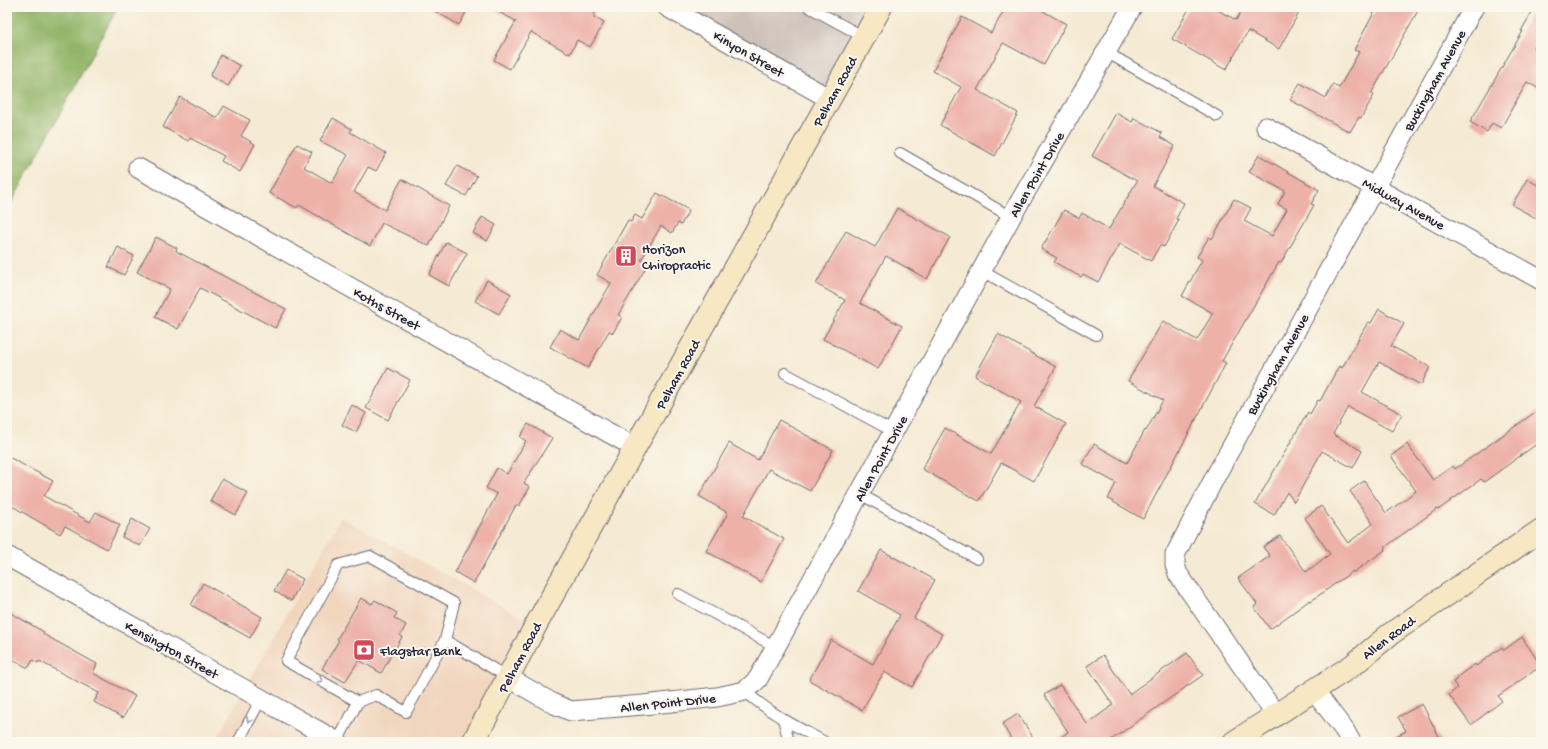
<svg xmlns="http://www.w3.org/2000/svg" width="1548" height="749" font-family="'Gochi Hand',sans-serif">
<rect width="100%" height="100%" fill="#fbf7ec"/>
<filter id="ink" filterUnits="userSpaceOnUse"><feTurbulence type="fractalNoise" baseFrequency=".025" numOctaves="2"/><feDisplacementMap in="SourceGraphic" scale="8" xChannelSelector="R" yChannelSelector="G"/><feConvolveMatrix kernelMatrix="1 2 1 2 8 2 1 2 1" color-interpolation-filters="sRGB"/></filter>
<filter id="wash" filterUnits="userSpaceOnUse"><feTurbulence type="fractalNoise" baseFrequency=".012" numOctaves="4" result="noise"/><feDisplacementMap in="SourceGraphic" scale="16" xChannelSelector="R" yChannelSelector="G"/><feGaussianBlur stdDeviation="0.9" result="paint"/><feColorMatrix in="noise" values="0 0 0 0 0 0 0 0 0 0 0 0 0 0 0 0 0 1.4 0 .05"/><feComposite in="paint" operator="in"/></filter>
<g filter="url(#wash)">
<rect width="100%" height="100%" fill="#f5ead3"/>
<path fill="#f1d5bd" d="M341 517 536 625 473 742H215Z"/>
<path fill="#cec1ba" d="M667 7H881L830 99Z"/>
<path fill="#91b468" stroke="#5a6b52" d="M7 7H118L7 211Z"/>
<g id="blocks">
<g fill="#edb1a8">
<path d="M428 7H469L459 25Z"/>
<path d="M489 7H584L595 13 594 17 604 23 590 47 577 40 570 54 531 32 510 69 494 60 516 21Z"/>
<path d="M1006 7H1036L1066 24 1044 65 1003 43 977 90 1018 113 995 156 940 125 961 87 933 71 962 17 991 33Z"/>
<path d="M1190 7H1212L1236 20 1244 7H1302L1279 49 1248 31 1226 70 1172 39Z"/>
<path d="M1377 7H1420L1371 94 1374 95 1361 118 1359 117 1350 132 1290 100 1300 83 1326 98 1333 84 1339 88 1359 52 1354 50Z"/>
<path d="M1535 7H1541V36L1534 48 1541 52V90L1527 82 1501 128 1492 123 1487 132 1470 122 1523 31H1521Z"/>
<path d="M221 55 240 66 228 86 210 76Z"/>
<path d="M180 97 217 118 224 106 250 120 241 136 255 144 240 172 221 161 224 156 190 138 188 141 163 127Z"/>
<path d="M1116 113 1132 122 1134 118 1162 133 1160 137 1175 146 1153 186 1184 203 1176 219 1179 220 1164 247 1160 245 1151 261 1120 244 1098 282 1083 274 1081 277 1054 262 1057 258 1041 249 1064 210 1079 218 1082 213 1109 229 1137 181 1092 156Z"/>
<path d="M333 118 352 129 350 132 386 153 376 171 368 167 354 192 385 210 402 179 449 206 429 246 382 223 370 246 299 205 297 208 269 193 297 144 312 152 304 167 332 183 348 155 320 141Z"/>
<path d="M1259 155 1319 190 1311 204 1314 205 1281 263 1279 262 1222 361 1226 363 1143 519 1108 499 1116 483 1082 464 1094 444 1127 463 1145 430 1146 431 1163 400 1128 381 1163 321 1197 340 1213 313 1182 296 1202 260 1197 257 1209 237 1212 239 1234 199 1251 208 1244 221 1272 236 1287 209 1278 204 1285 191 1249 172Z"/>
<path d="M457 166 477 176 466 196 446 186Z"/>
<path d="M1527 179 1541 187V221L1512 205Z"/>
<path d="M657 193 689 210 681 225 678 223 672 233 661 226 641 260 648 264 618 315 622 317 613 333 609 331 588 368 550 347 560 329 579 340 611 283 597 275 628 220 631 222 635 215 642 219Z"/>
<path d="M897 208 950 237 927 279 886 256 860 303 902 326 878 369 823 339 845 300 816 284 846 231 875 247Z"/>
<path d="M482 217 496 225 487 241 473 233Z"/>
<path d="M156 237 177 248 176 251 286 309 275 328 200 288 178 329 155 317 170 289 137 272Z"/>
<path d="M446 242 467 253 449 286 429 275Z"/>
<path d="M118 247 134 256 124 275 108 267Z"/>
<path d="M487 280 511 294 499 314 475 301Z"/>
<path d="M1379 309 1404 324 1391 346 1430 367 1421 385 1379 362 1362 392 1402 414 1392 431 1348 407 1333 434 1362 451 1353 468 1322 451 1294 502 1287 492 1274 515 1255 504 1308 412 1310 414 1318 400 1320 401 1339 366 1342 368 1368 322 1371 323Z"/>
<path d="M998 334 1056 367 1034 406 1066 424 1034 481 1001 463 979 501 922 469 945 428 991 454 1021 402 975 376Z"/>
<path d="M388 368 410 380 388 420 366 408Z"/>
<path d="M352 405 366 413 356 432 342 425Z"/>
<path d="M1541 408V441L1484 482 1481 479 1438 510 1437 509 1384 548 1385 550 1354 572 1353 571 1311 601 1310 600 1270 629 1254 607 1257 604 1238 578 1270 556 1263 547 1280 536 1306 572 1330 554 1305 518 1321 506 1348 543 1373 524 1350 491 1364 481 1386 513 1416 491 1391 456 1407 444 1433 480 1453 466 1455 469Z"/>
<path d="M779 420 833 450 810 491 769 469 743 516 784 539 761 582 706 551 728 513 699 496 729 443 758 460Z"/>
<path d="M528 424 552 438 524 483 530 487 519 506 516 505 474 583 455 572 497 494 486 488 497 468 507 474 526 441 520 437Z"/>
<path d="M7 456 53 481 44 496 90 522 96 512 120 525 107 549 65 526 60 534 7 503Z"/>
<path d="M222 479 248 493 236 515 210 501Z"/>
<path d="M132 519 150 529 140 546 122 537Z"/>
<path d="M881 550 935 580 914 618 942 634 912 687 884 672 862 710 809 680 831 640 873 664 900 615 858 591Z"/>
<path d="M286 570 303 579 291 601 274 591Z"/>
<path d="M203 583 262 617 250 638 191 605Z"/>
<path d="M361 598 372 604 375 600 397 613 394 618 406 625 400 636 402 637 381 673 359 660 345 682 322 669 339 640 337 639Z"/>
<path d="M7 611 44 632 43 634 97 664 93 673 135 696 123 718 94 702 99 693 39 661 38 663 33 660 28 668 7 656Z"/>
<path d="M1522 637 1541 666 1498 696 1502 701 1471 725 1449 695 1457 688 1453 682 1458 679 1457 677 1475 664 1476 666 1502 647 1504 650Z"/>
<path d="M1187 653 1203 675 1108 742H1054L1068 732 1044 695 1060 685 1087 724 1113 705 1087 666 1103 655 1129 694Z"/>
<path d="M1422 704 1442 742H1385L1406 731 1398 717Z"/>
<path d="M1018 714 1036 742H1013L1002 724Z"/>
</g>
</g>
</g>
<g filter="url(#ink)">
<use href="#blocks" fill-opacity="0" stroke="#6c6870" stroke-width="1"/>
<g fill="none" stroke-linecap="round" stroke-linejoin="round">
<g stroke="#6c6870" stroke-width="12">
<g id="lane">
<path d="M809 7 864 37"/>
<path d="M1106 52 1217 116"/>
<path d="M900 153 1011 217"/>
<path d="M982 271 1096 335"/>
<path d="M785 373 894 432"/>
<path d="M860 494 977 559"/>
<path d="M678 594 776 647"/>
<path d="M745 691C769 713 797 727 825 742"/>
<path d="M358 702 286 661 338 565 370 556 454 603 445 640"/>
<path d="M783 719 789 742"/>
<path d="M238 742 261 699"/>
<path d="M337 742 358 702 376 695 406 712 445 640 509 678"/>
</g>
</g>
<g stroke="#6c6870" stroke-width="21">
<g id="street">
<path d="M667 7 830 99"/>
<path d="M1266 127 1541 280"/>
<path d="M138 168 636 448"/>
<path d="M7 556 338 742"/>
<path d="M509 678 554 704 571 711 643 705 717 697 745 691 758 679 1011 217 1132 7"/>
<path d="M1314 690 1345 731 1351 742"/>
<path d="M1276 715 1178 574 1175 565V555L1215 477 1474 7"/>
</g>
</g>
<g stroke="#6c6870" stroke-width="24">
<g id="secondary">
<path d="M473 742 536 625 881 7"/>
<path d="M1234 742 1353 665 1389 635 1541 530"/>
</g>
</g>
<use href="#lane" stroke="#fff" stroke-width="10"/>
<use href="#street" stroke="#fff" stroke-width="19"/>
<use href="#secondary" stroke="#f7e8c3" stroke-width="22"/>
</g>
<defs><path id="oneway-chevron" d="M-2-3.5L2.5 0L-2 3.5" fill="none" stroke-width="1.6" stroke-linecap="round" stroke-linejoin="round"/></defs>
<g stroke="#9c9ca7">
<use href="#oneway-chevron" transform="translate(320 680) rotate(30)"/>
<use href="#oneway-chevron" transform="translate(249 720) rotate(118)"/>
</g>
</g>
<defs>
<g id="building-square" transform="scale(1.15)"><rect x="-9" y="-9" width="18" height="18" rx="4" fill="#d1495b" stroke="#fbf7ec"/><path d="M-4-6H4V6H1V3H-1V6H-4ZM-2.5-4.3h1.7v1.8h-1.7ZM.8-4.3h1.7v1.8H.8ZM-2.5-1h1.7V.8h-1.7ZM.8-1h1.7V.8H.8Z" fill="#fff"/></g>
<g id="bank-square" transform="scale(1.15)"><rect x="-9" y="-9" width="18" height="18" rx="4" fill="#d1495b" stroke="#fbf7ec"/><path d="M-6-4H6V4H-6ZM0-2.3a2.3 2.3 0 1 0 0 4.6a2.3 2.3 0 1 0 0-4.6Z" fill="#fff"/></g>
</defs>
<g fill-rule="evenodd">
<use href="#building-square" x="626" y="256"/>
<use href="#bank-square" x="364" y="650"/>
</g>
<g text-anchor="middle" stroke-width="4" stroke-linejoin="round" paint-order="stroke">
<g font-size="14" fill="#22223b" stroke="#fbf7ec">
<text transform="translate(749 53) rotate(30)" y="5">Kinyon Street</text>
<text transform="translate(1434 80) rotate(-61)" y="5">Buckingham Avenue</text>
<text transform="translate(834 91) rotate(-61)" y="5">Pelham Road</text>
<text transform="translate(1036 174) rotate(-60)" y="5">Allen Point Drive</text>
<text transform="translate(1404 203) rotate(29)" y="5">Midway Avenue</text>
<text transform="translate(387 308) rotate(29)" y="5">Koths Street</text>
<text transform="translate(1277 364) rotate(-61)" y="5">Buckingham Avenue</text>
<text transform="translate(677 374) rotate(-61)" y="5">Pelham Road</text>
<text transform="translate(880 458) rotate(-61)" y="5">Allen Point Drive</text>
<text transform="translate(1388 637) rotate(-37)" y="5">Allen Road</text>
<text transform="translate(172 649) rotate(29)" y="5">Kensington Street</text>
<text transform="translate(519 657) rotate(-62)" y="5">Pelham Road</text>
<text transform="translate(668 702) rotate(-6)" y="5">Allen Point Drive</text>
</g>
<g font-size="14" fill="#22223b" stroke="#fbf7ec" text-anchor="start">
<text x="642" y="253">Horizon<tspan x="642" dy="16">Chiropractic</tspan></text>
<text x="380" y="655">Flagstar Bank</text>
</g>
</g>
<rect width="1548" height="749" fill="none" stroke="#fbf7ec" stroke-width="24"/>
</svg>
